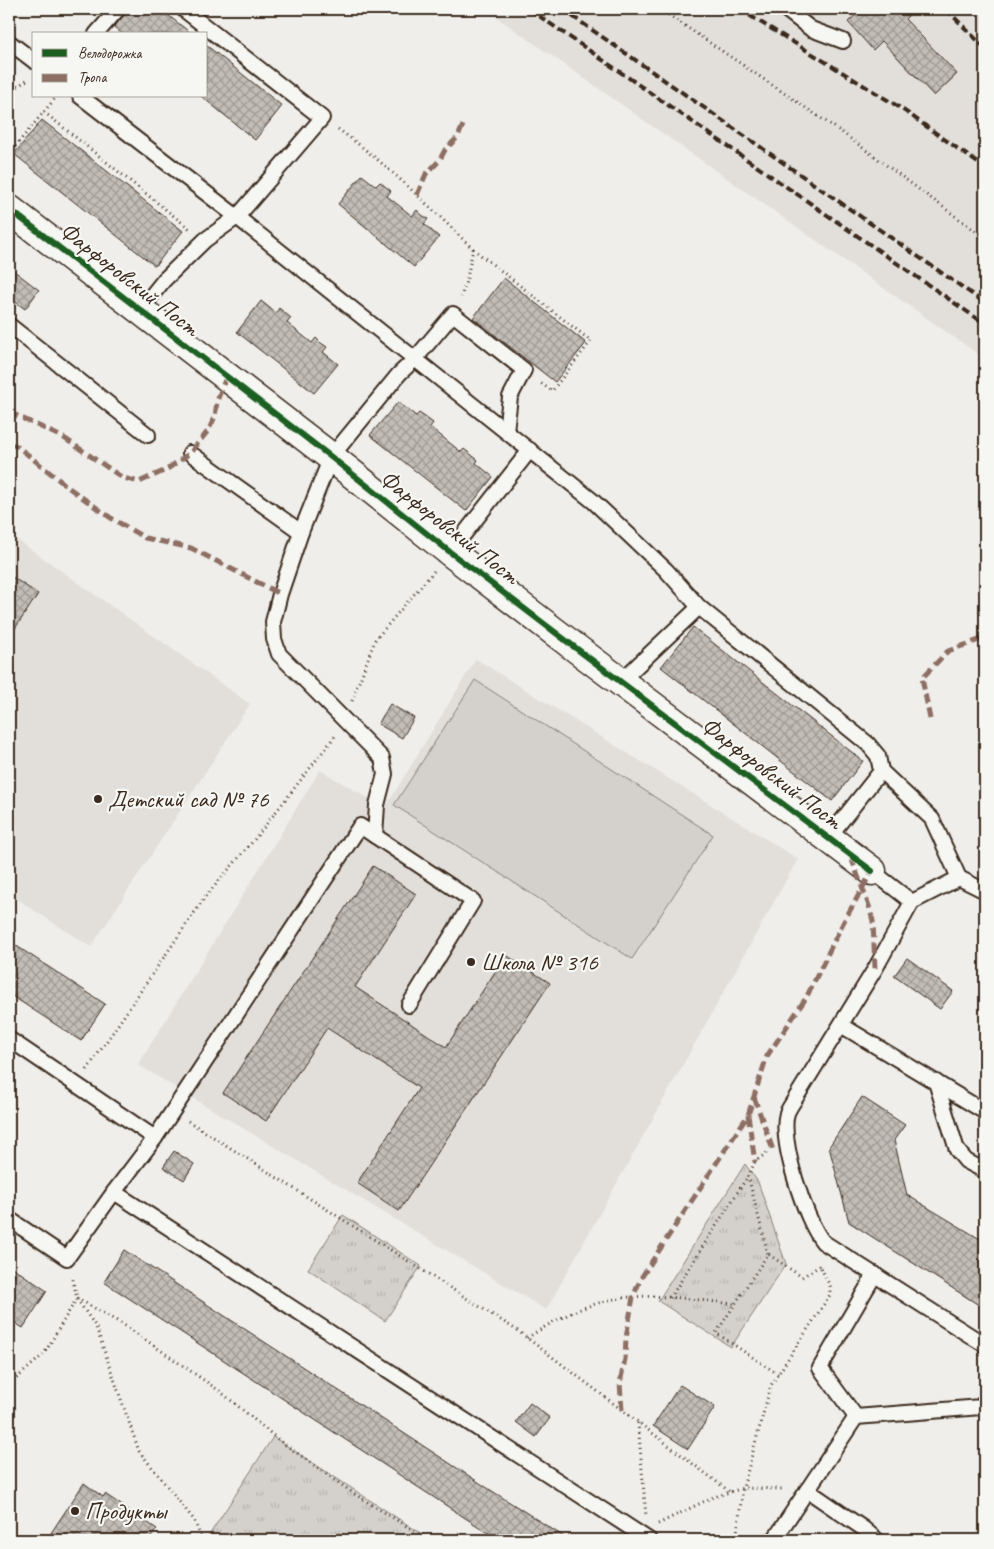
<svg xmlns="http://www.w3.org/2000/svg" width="994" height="1549" font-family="Caveat,sans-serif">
<defs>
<pattern id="park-tufts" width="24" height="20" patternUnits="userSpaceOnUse" patternTransform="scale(1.25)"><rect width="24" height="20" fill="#d4d1cc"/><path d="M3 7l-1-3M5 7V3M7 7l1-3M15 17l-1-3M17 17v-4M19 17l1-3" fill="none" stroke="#b7b4af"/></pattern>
<pattern id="building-cross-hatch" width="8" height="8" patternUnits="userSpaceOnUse" patternTransform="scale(1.25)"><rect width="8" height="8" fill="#c2bdb7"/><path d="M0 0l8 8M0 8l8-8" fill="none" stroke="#9f9a94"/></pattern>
</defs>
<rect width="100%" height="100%" fill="#efeeea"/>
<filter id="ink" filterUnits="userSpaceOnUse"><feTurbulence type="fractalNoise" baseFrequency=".02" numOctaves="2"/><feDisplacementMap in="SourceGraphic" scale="10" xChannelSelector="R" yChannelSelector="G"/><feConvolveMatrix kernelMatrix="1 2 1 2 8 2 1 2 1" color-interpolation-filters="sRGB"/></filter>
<g filter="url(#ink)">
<g fill="#e2dfdb">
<path d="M485 9H985V359L828 249Z"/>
<path d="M9 534 250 704 91 947 9 894Z"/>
<path d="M476 659 798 859 546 1310 138 1065 320 770 385 808Z"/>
</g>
<path fill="#d4d1cc" stroke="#887e75" d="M475 680 713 835 632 959 394 805Z"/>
<g fill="url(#park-tufts)" stroke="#887e75">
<path d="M745 1164 758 1182 786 1264 731 1347 658 1301Z"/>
<path d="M343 1215 421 1266 385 1321 308 1269Z"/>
<path d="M273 1437 431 1540H206Z"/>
</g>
<g fill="url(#building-cross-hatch)" stroke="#3b2a1e">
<path d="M129 9H160L192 34H122L114 27Z"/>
<path d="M862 9H915L905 19 957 74 934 96 882 41 873 50 848 22Z"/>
<path d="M206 45 282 106 255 140 201 96H206Z"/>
<path d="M42 120 183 231 155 266 14 154Z"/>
<path d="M362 175 376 186 380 182 391 191 387 196 412 216 417 210 422 215 428 219 424 224 439 237 414 267 338 204Z"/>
<path d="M9 267 39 290 25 309 9 297Z"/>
<path d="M504 278 586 343 555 382 473 318Z"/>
<path d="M261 301 276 313 279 308 291 318 287 323 312 343 316 338 321 343 327 347 323 352 338 364 314 393 237 332Z"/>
<path d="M398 402 416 416 419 413 425 417 433 423 430 427 461 452 464 449 478 460 476 463 493 477 466 511 370 435Z"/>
<path d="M9 575 38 594 10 636 9 635Z"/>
<path d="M693 627 863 761 832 801 661 667Z"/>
<path d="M390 704 414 718 402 738 378 724Z"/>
<path d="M373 866 416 894 355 987 446 1047 506 955 550 983 399 1211 357 1183 419 1088 327 1028 266 1121 223 1093Z"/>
<path d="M9 941 105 1004 81 1041 9 994Z"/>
<path d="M907 958 953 991 940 1009 894 976Z"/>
<path d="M862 1097 905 1125 894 1140 907 1195 985 1242V1309L849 1222 829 1147Z"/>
<path d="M174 1151 194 1164 184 1180 163 1167Z"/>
<path d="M124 1250 489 1489 569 1540H499L104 1282Z"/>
<path d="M9 1265 47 1291 23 1328 9 1319Z"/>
<path d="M680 1385 715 1407 688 1449 653 1426Z"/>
<path d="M530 1403 550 1418 536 1437 516 1422Z"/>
<path d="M84 1483 103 1497 105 1494 157 1529 149 1540H104L99 1537 97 1540H62L51 1533Z"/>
</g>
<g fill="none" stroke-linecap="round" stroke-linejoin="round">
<g stroke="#3b2a1e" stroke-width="18">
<g id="lane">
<path d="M785 9 811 29 843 41"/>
<path d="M96 34 118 9"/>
<path d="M9 42 34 61"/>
<path d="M80 96 237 217 593 501 666 570 699 607 868 744 878 756 881 771 828 838"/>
<path d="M140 310 164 280 205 240 237 217 322 118 183 9"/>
<path d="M9 325 148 435"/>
<path d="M190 453 301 532"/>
<path d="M450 552 530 450"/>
<path d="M621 681 699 607"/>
<path d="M881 771 932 819 959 878"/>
<path d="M375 836 377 805 385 774 382 758 279 654 274 639 273 622 280 594 301 532 331 457 399 374 415 359 453 314 524 370 510 397 506 431"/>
<path d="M872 871 912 902"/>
<path d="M985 891 959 878 912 902 875 969 795 1099C792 1104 789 1108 787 1113 779 1140 805 1220 823 1242L985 1345"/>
<path d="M841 1025 985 1112"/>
<path d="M9 1039 155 1138"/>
<path d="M936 1082 957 1150 966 1161 985 1171"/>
<path d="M114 1192 649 1540"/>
<path d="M9 1219 67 1258 114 1192 155 1138 360 826 473 901 409 1005"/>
<path d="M856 1417 820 1368 875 1274"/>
<path d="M856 1417 981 1407 985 1401"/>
<path d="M807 1490 864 1529 877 1540"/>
<path d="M774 1540 856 1417"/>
</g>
</g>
<g stroke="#3b2a1e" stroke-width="31">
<path id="street" d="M9 209 331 457 450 552 577 649 872 871"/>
</g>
<g stroke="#3b2a1e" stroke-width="3" stroke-dasharray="1 4" stroke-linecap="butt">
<path d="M660 9 840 131 985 238"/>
<path d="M9 92 27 80"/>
<path d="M44 112 190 229"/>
<path d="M338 129C387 164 430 207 473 249L467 278 461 297"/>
<path d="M9 154 57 96"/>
<path d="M473 249 591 341 552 391 539 382"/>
<path d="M352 701 375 640 434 571"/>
<path d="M87 1070 205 897 254 840 335 736"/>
<path d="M188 1121 518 1331 730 1492"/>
<path d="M768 1254 748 1176 755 1162 769 1151"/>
<path d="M77 1298 124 1325 221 1392 280 1441 353 1493 429 1540"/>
<path d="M670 1298 748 1176"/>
<path d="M77 1299 96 1327 139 1451 194 1520 202 1540"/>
<path d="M527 1338C550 1323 575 1309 602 1302 644 1290 692 1300 735 1304"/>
<path d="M778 1374 716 1333 768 1254 802 1277 821 1265"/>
<path d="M9 1385 44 1354 77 1298 72 1276"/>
<path d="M638 1423 646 1516"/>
<path d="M658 1524 711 1498 743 1488 784 1489"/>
<path d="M736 1540 743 1488 771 1385 830 1295V1286L820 1266"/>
</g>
<use href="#lane" stroke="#f6f6f2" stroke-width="14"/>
<use href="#street" stroke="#f6f6f2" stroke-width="28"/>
<g stroke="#3b2a1e" stroke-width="4" stroke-dasharray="8 4" stroke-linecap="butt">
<path d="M529 9 985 324"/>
<path d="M562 9 985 303"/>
<path d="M739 9 899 107 985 168"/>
<path d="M946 9 985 48"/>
</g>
<g stroke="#8d6e63" stroke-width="5" stroke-dasharray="10 5" stroke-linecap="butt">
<path d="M417 195 426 174 439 161 445 150 458 137 463 125"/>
<path d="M9 412 64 438 123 478 139 482 166 470 190 453 208 431 215 417 217 401 226 377"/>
<path d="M9 444 17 446 69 488 111 518 145 538 191 548 280 594"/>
<path d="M930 719 922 678 948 651 985 638"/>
<path d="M851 857 869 906 873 921 875 969"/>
<path d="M754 1097 773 1150"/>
<path d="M748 1115 755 1162"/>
<path d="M622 1410 620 1383 625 1359 626 1338 633 1297 641 1278 748 1115 767 1056 806 998 843 923 872 871"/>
</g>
<g stroke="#f6f6f2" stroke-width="9">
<path id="cycleway" d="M9 209 331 457 450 552 577 649 872 871"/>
</g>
<use href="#cycleway" stroke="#1b5e20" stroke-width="6"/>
</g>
</g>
<g fill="#3b2a1e" stroke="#f6f6f2" stroke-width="2">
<circle cx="98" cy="799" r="5"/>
<circle cx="471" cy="962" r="5"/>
<circle cx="75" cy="1511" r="5"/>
</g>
<g text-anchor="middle" stroke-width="4.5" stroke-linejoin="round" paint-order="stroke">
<g font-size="24" fill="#3b2a1e" stroke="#f6f6f2">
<text transform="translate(130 279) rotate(38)" y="8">Фарфоровский Пост</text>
<text transform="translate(450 527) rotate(38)" y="8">Фарфоровский Пост</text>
<text transform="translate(772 773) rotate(37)" y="8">Фарфоровский Пост</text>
</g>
<g font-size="24" fill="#3b2a1e" stroke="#f6f6f2" text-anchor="start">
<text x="108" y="807">Детский сад № 76</text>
<text x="481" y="970">Школа № 316</text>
<text x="85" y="1519">Продукты</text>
</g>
</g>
<rect width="994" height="1549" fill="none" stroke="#f6f6f2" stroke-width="30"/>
<rect x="15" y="15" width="964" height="1519" fill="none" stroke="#3b2a1e" stroke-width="2" filter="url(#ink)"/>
<rect x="32" y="32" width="175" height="65" fill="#f6f6f2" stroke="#aba49d"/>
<rect x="42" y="49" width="25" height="8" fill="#1b5e20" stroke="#aba49d"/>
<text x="78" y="58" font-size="15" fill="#3b2a1e">Велодорожка</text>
<rect x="42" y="74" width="25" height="8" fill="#8d6e63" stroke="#aba49d"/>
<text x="78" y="82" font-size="15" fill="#3b2a1e">Тропа</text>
</svg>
